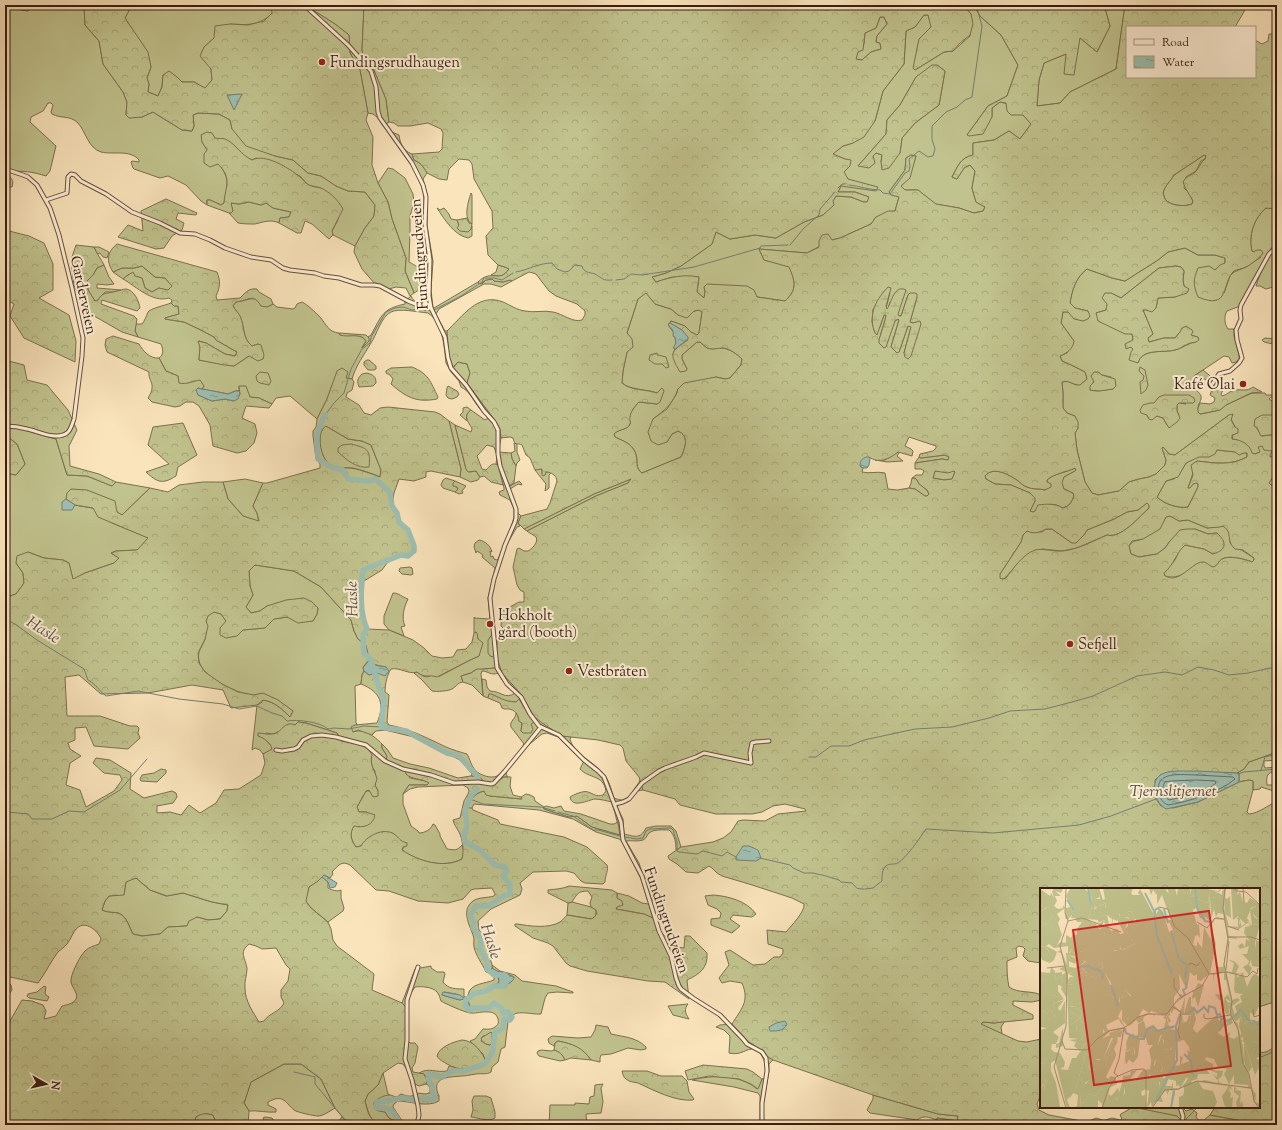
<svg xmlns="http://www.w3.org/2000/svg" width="1282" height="1130" font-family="'Sorts Mill Goudy',serif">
<defs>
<pattern id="forest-crowns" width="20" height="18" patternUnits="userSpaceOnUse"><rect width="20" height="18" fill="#c1c38e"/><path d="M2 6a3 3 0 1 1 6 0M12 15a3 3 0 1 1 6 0" fill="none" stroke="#a7a779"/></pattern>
<pattern id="wetland-marsh" width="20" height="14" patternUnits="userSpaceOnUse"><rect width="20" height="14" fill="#c1c38e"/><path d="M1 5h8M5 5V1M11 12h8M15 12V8" fill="none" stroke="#a7a779"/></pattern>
<pattern id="water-ripples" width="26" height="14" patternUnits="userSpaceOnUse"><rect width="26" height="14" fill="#9ebfb1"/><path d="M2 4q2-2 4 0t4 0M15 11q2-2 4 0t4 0" fill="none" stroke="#829b8f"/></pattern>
</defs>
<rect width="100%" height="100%" fill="#fae4bc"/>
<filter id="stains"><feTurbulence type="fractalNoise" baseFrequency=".005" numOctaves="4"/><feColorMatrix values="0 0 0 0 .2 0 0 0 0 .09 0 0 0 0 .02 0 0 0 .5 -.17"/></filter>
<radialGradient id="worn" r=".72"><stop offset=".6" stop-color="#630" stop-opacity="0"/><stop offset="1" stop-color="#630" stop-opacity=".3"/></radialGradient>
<g fill="#c1c38e" stroke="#7c7050" fill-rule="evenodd">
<path d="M5 5H18L21 10 28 11 34 5H84L85 25 99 41 103 64 123 92 127 102 126 115 142 117 153 112 182 130 192 131 194 126 193 115 198 113 219 114 230 120 232 129 275 156 293 160 308 173 321 176 336 186 348 191 365 192 375 205 374 216 365 228 355 246 333 235 332 231 338 220 321 188 308 185 300 176 256 158 252 160 245 157 235 146 202 142C209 154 226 168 227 181 228 189 225 196 224 203L221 205 210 200H207V205L201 201 186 185 168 176 160 178 134 169 133 168 131 162 132 161 139 162V160C130 149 113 155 101 152 88 148 86 132 78 123 70 115 61 119 52 114L51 112 53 105 51 103H48L43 111 31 117 30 122 56 146 50 171 46 176C33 172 22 170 8 172 9 179 15 178 12 187H5V105L7 97 5 94V61H8V48L5 44Z"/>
<path d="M132 5H271L273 13C258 26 249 25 230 24L204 47 211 69 212 80 205 89 194 82H182L177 77 163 75 162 87 158 96 148 92 149 84 147 78 151 67 133 32 125 18Z"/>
<path d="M305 5H364L362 51 374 70 386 99 389 122 387 123V125L392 132 399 135C400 143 403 151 412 154L414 160C421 163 423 166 427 173L423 179 427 195V226L433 261 431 290 433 308H434L478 282V283L482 284 486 280 492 279 494 281 503 282 510 280 512 281 501 287 491 284H484L439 309 436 314 445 331H447L449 356 454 367 458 362 467 364 470 373 467 383 497 423 500 429 501 438 499 449 500 457 510 486 519 481 521 483 522 485 518 484 510 489 518 513 521 516 518 523 520 526 517 527 507 544 493 587 491 599 497 647 502 673 520 693 534 716 562 736 571 737 570 740C575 754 592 761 602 772 609 779 611 789 614 798 627 803 628 798 635 788 637 785 639 783 640 780L643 790 637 791 628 801 618 805 617 807 623 819 624 834C634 836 640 840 646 828L656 826H671L676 831 681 847 676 850C676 843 675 835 669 830 663 830 654 829 649 833 646 836 647 838 643 840 637 842 632 840 626 841L639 863 642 872 646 880 651 898 654 900 648 902 641 879 622 841 619 839 596 832 573 819 539 810 474 804 472 808 469 809 468 807C472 797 474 794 484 791L490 796 521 799V797L526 794 530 795 534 797 535 801 544 807V809L569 817 577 816 592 827 620 835 615 813 605 783 558 737 547 733 542 734 526 747 508 769 506 774 508 777H503L493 786 486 785 480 777 471 776 472 774 460 760 414 737 385 730 389 725C410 729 427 738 446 747 453 750 460 752 467 754 470 759 471 766 476 771 480 775 491 779 497 776 505 772 520 752 524 744L511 727C509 721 516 719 516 713L518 715 519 721 522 723 521 731 534 721 527 712 522 703 505 701 489 694 488 698 483 696 482 679 486 680 487 687 490 691C501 691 505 700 515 693L502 680 495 668 475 670 471 673 461 676 463 682C457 683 457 686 452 689 449 691 436 692 432 691L422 680 414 673 417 672 423 676 427 677 432 675 440 676 468 661 479 656 478 639 476 632 474 633V617L475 618 490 619 488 598 495 568 482 557 483 555 477 551 476 553 474 547 475 543 479 540C485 541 490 545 492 552L490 551 491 557 493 556 494 559 497 560 498 559 511 528 514 517V509L510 500 500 495 499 492 501 491 504 490V488L499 467 496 464C498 455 497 432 493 424 491 418 481 411 477 405 472 398 469 391 461 387L459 381 451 372 446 363C444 346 443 323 428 313 418 312 399 308 391 312 381 317 377 334 371 343 364 355 356 365 352 379L346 378 333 383 327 399 317 419 290 396 276 398 272 404 259 398 250 397 239 386V391H235L228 394 202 389 204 386 194 381 183 385 178 383V376L166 371 159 358C164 355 163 349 161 344L138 337 135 331 136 324H142C145 320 146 317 148 312 149 309 166 305 171 303L174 306H178L179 314 165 318V319L184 322 201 330 214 337 216 340 237 352 235 356 225 354 206 343 199 341 200 347 199 360 234 366 249 356 258 344 252 346C242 338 245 327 240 317 238 312 235 310 233 306 236 301 237 302 242 301 256 297 255 298 267 307L273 304 277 307 293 309 295 308 297 304 302 302C308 305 315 312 320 317 326 324 328 332 339 333L340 335C348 336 362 333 366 341L362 348 369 338 368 337 371 335C382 315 382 309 405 304V301L411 296C415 305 420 301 426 306L428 305V265L424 228V199L423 190 414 169 377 117 373 114 368 113 360 70 350 53 349 35 335 24Z"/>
<path d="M816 5H833L828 10 816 9Z"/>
<path d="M963 5H974L980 16 1001 35 1018 65 1007 96 988 106 967 135 992 117V108L1000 102C1013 104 1024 115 1031 124L1020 139 1009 131 994 140 973 143V155C960 158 958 166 952 177L957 179 964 168 970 165 975 171 972 188 976 202 985 207 983 211 974 213 959 208 935 204 918 190H905L901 186 913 165 916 156 911 155 906 158 905 170 889 192 899 197 895 211 876 217 871 224 840 238 832 240 807 253 759 249 764 260 789 266C795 281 798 289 785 301L757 297 704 287 705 292 704 298 697 292 699 277H672L656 282 652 277 666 273 681 266 712 244 716 232 730 239 755 235 776 238 804 222 823 215 836 196 851 197 864 202 869 197 855 192H838L841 186 848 179 843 172 845 159 832 154 843 146 853 143 875 121 883 91 904 64 906 31 915 27 924 15H928L932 27 919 39 915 70 944 52 953 51 970 36 971 14ZM937 65 945 71 939 105 915 123 902 138 900 153 881 162 882 155 876 153 873 156 858 166 886 134 887 120 900 105 916 77Z"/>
<path d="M1104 5H1125L1116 69 1070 92 1060 103 1037 106 1039 80 1044 63 1066 54 1080 38 1097 52 1110 26Z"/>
<path d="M880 17H884L887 24 877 36 876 42 880 43 881 49 871 52 862 60 855 59 858 52 864 44 865 33 876 28Z"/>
<path d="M1204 155 1206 156 1205 159 1201 161 1196 171 1186 177 1184 188 1189 193 1193 201 1192 204C1185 207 1170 206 1165 199 1164 197 1164 195 1163 193 1165 185 1170 182 1174 175Z"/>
<path d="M388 168 393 169 405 178 413 194 414 203 410 216V230L409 262C422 269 424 271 424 287L414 293 405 271 406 258 392 219 388 202 378 183Z"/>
<path d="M471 193 472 195V224C463 219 468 202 471 193Z"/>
<path d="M249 202 261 205 266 203 273 208 291 212 289 217 280 218 279 223C271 219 263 222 255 224 249 224 243 224 238 223L229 213H231L233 211 230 203 239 204Z"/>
<path d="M437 208 440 210 444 208 449 214 451 219 457 220 459 225 471 229 472 226V236L468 238C454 235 445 220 437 208Z"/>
<path d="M1266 208 1277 209V243L1273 246 1268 253 1240 306 1227 311C1224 316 1224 323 1228 329H1234V336L1239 355V359L1236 362 1232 363 1229 357 1224 356 1194 376C1188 388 1198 389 1201 396 1202 400 1198 404 1198 408 1198 410 1199 412 1200 414H1201L1220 410 1226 405 1252 393H1265L1266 395H1274L1269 399 1277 404V415H1273L1257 428 1262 436 1277 434V456L1270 457V455L1260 452 1255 454H1251L1238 440 1232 439 1235 427 1229 415 1175 455 1169 454 1163 447 1162 448 1166 460 1165 465 1156 474 1149 477 1139 479 1129 482 1119 491 1098 495 1092 493 1085 482 1077 450 1075 433 1078 428 1075 416 1067 413 1063 408V393L1062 382 1068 381 1076 385 1087 379 1085 372 1071 365 1062 361 1060 356 1067 353 1074 341 1061 323 1063 312 1088 311 1075 308 1070 303C1072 290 1076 277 1087 269L1112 278 1125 281 1158 260 1168 252 1185 248 1198 255H1215L1225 258 1224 293 1230 276 1234 272 1246 267 1261 257 1252 251C1248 236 1254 218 1266 208ZM1176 266 1181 267 1184 271 1183 280 1184 286 1188 289 1175 297 1158 298 1156 308 1143 310 1153 334 1148 338 1149 342 1164 338H1175L1180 332 1197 337 1196 342C1188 343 1183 348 1175 350 1164 353 1142 348 1138 363L1132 347 1133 340 1132 334 1096 313 1106 310 1111 293 1121 298 1159 268ZM1098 372 1102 375 1111 377 1113 389C1104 390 1099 392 1090 390 1093 384 1094 378 1098 372ZM1159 397 1186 404 1179 403 1177 405V411L1179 415 1167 425 1163 418 1157 416 1149 419 1147 415Z"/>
<path d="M94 247H99L109 252 107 258 103 257 100 253 97 254Z"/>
<path d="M1275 248 1277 253V286L1266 289 1260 286H1256C1260 273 1267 259 1275 248Z"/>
<path d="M104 265 109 277 114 284 107 285 97 284V288L121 290 116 292H105L98 300 95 301 88 290 87 281 93 275 97 268Z"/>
<path d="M498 265 505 267 509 269C503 277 500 277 491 275L496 272Z"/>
<path d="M142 266 155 277 165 278 172 286 168 291 159 288 152 292 145 288 142 278 128 275 123 279 113 272 122 268H134Z"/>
<path d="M646 292 655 304 671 309 678 315 699 310 702 312 699 333 697 335 691 332 685 326 671 321 668 325 674 333 676 343 674 348 675 349 673 354 687 369 682 359V355L697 342H700C702 344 705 347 708 348 713 350 716 348 721 348 728 348 738 354 742 359L741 365 730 378 725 379 716 377 678 389C673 404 665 410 653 419L667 442 672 434 678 431C690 436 685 448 681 457L642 473C634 468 639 460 635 452 631 443 623 441 615 437L614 434C618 429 628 430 630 424 631 421 629 421 629 418 630 412 635 406 639 402L657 404V393C646 389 630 390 622 383L623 371 627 352V333L638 299Z"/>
<path d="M1265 338 1277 339V345L1264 342 1262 340Z"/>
<path d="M467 407 471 410C466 414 466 416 467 421L460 415 463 412V408Z"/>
<path d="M449 421 455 425 466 469 470 472 474 471H476L480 477 478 480 471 482 460 477 461 469Z"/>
<path d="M326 426 348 439 362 441 371 445 381 470 380 477C371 473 362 470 353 468 347 467 339 469 334 467 325 464 320 451 320 443 320 437 320 430 326 426Z"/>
<path d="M5 427 21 429 56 439 67 475 87 476 112 486 116 482 150 488 122 515 117 512 75 505 93 508 112 523 149 538 137 550 116 551 111 553 119 558 114 563 85 573 73 580 69 563 63 560 44 558 28 552 16 563 23 573 24 583 16 594 7 597 5 593V473L16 475 25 464 17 444 5 435Z"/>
<path d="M514 443 517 444V452L520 460 517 463 516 466 512 459 511 453 515 451Z"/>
<path d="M1217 450 1247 453V457C1231 466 1214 463 1197 461L1188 488 1196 482 1198 484V487L1188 507C1179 509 1164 504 1157 497L1166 481 1174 479 1180 473 1186 463 1192 459Z"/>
<path d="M898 452 899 453 897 456 903 461 887 462 875 460H885Z"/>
<path d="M945 455 949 457 948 460 942 459 915 463 919 457 921 458Z"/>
<path d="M1075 468 1076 470 1075 471 1064 477V489L1073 493 1074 496C1071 503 1070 506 1062 508 1051 500 1044 507 1033 512L1030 511 1035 501 1030 493 1011 485 995 484 986 479 985 476C993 466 1008 474 1017 480 1020 482 1023 486 1027 487 1033 490 1039 488 1045 490L1051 484 1047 483V480C1055 473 1065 473 1075 468Z"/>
<path d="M538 469H542V473L545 475 546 472H548L551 473 549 475V488L545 491 546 484 535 470Z"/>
<path d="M935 471H954L955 472 952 479 944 480 933 478Z"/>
<path d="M1277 474V485H1271L1269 483 1274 475Z"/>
<path d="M446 478 455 481 453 483 458 489 455 492 443 488 441 485 443 480Z"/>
<path d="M912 478H915L923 487 927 490 929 494 927 496H925L915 489 909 488 911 483Z"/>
<path d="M245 479 263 483 253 506 257 513 259 522 243 516 228 499 223 482Z"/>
<path d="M631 479 628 483 596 496 527 531 524 529 594 494Z"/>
<path d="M1147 503 1149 505V508C1139 517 1121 539 1107 535L1077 548 1062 551 1042 549 1023 558 1005 578 1002 579 999 578 1000 574 1021 542 1023 535 1027 531 1042 532 1046 529H1052L1072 543 1084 535 1087 530 1114 519 1127 512 1138 510Z"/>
<path d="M1170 516 1179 521 1188 520 1207 528 1223 526 1226 527 1230 535V543L1254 558V560L1252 562C1245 559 1228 555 1222 559 1218 561 1218 566 1213 568L1199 563C1189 571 1179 580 1165 576L1164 573 1175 560 1180 549 1185 545 1204 549 1213 554 1217 533 1208 534 1195 529 1170 541 1165 548 1157 554 1139 557 1131 554 1129 546C1134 539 1136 542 1142 539 1149 536 1163 524 1166 517Z"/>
<path d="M255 565 294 571 321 587 351 620 354 631 358 639 366 644 369 660 363 667 364 671 362 675 361 684 355 686 356 723 358 725H355L353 732C364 728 374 736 382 744V748L387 756V761L405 769 410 778 425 781 429 783 427 785H409L403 794V804L411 826 418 831 419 833C424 833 431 830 433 824L435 825 440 834V836L447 849C455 850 457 851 462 845L464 852 462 859C443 869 417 861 402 850L407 843 401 842 393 833 361 846 356 847C351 840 349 834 354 825L359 827 375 816 366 812H359L357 807 366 791H378L375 785V771L372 767 371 758 362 745 341 741 337 733 306 723 298 722 295 725 273 734 266 733 264 738 272 747V750L263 754 260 750 255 748 252 750 257 705 261 703 263 700C275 702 282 709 290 717L293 711 263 694C260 694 257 695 254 695 239 695 202 677 199 661 197 650 202 648 205 639 207 630 205 623 208 614L214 612 221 614 237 636 243 630 265 628 274 619 287 617 313 621 317 614 318 608 267 606 260 611 251 613 246 607 253 595 250 586 249 571Z"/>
<path d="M393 593C399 593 402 597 408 599 404 607 401 618 405 626L401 627 404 636 389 630 384 624V616Z"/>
<path d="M1277 752V760L1264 761V766L1265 768 1277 767V771C1267 772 1266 776 1267 785H1277V792L1261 787 1260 789 1253 790V781L1249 780 1239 782V774L1237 773 1244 769 1249 762Z"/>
<path d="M322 877 328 882V888C332 890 337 892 341 890V898L344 908 343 911 328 922 311 908 305 901 309 887Z"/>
<path d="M136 878 150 890 166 896 183 893 212 902 228 905 227 911 220 919 208 920 197 917 187 926 168 927 160 934 142 936 133 934C129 927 127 916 118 913 112 912 108 913 102 910L105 901 109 896 124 894 126 881Z"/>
<path d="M617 893 629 896 642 903 649 904 653 918 644 914 616 909 617 907Z"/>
<path d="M572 902 591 907 596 909V916L592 919 567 915 568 903Z"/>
<path d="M492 965 500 971 515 975 522 981 556 986 573 992V993L557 992 548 993 545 998 541 1014C530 1015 512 1007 508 1022L505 1047 501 1049 498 1062 492 1067 491 1072C486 1075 482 1073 476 1074 474 1074 472 1075 470 1075 457 1078 428 1073 439 1096L429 1093C431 1089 430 1086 426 1084L427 1081 424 1074 419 1073C430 1067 435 1073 447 1071L449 1066C462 1069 475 1071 486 1064L483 1054 470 1041 475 1039 483 1029C487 1029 491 1030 495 1027 498 1025 499 1023 498 1019 495 1007 478 1014 470 1013 464 1012 446 1004 441 1001 440 998 439 994 437 992 433 987 421 986 415 987L409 996 408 1010 402 1003 415 969 431 966V968L437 972H444L445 974 443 982C448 989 456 989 464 989V997H466L465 999 456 994 444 992 442 995 460 1000 463 999 465 1000 464 1005 470 1007 468 1000 470 998 469 996 468 995C470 983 485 984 494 980V977L489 973 490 971 498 976 499 982 498 983 502 987 511 982 512 976 496 971 492 968ZM491 1033 490 1045 486 1044 481 1041 483 1036 488 1035Z"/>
<path d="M7 983H9L11 985 12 990 7 997 5 996V984Z"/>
<path d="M44 986 46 987 45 994 49 997 47 1001 29 998 27 996 28 994 37 992Z"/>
<path d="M1005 1021 1001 1027 1002 1034 981 1025 983 1022 994 1023Z"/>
<path d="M732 1024 749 1042 754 1045 755 1049C745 1048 742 1056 729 1053L730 1036 724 1030 716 1027 720 1025Z"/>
<path d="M596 1025 608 1027 611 1034C624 1037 636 1037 646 1047V1049L641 1050 628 1048 611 1054 601 1055 600 1058V1062L591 1060C582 1048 573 1044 558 1041L555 1043 554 1046 549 1043 548 1039 552 1036 578 1038 591 1037 595 1030Z"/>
<path d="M541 1050 552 1051 554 1050C559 1051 563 1055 565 1060L560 1061 539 1056 537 1053 538 1051Z"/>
<path d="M758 1051 773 1060 769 1064V1071L763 1105 764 1125H760V1096L758 1093 734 1087 692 1080C712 1075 740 1074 757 1089L760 1084 762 1079 765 1078C767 1068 765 1058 758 1051Z"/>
<path d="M284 1064H301L321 1079 335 1108C330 1111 323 1116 318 1116 314 1116 296 1112 294 1110 284 1101 283 1094 268 1102V1105L276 1109V1112C267 1113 258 1110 249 1111L244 1103 251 1082Z"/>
<path d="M383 1073 388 1094 390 1095 376 1100 374 1103 375 1109 385 1112 389 1118 396 1121 394 1125C372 1125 371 1122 365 1101L368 1094 378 1085Z"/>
<path d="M603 1084 601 1088 603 1102 601 1113 586 1114 587 1125H549L550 1105H575V1103L589 1104 590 1097 594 1096 595 1085Z"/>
<path d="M873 1095 938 1114 958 1116V1121L937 1118V1120C928 1117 924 1115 917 1120L870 1113 867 1110 873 1099Z"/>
<path d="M1155 1107H1182L1186 1111 1192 1109 1197 1113 1196 1117 1198 1120H1204L1210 1115 1265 1125H1206L1204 1123 1184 1125 1180 1119 1143 1109Z"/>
<path d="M201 1113 209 1114 213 1115 217 1125H195L194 1123 196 1117Z"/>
<path d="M342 1117 349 1125H329L338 1122Z"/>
</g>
<g fill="url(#forest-crowns)" stroke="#7c7050" fill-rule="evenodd">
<path d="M18 5H34L28 11 21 10Z"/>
<path d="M84 5H132L125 18 148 52 151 67 147 78 149 84 148 92 158 96 162 87 163 75 169 71 177 77 182 82H194L205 88 212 80 211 69 200 56 204 47 214 38 215 26 230 24 248 25 264 21 272 13 271 5H305L335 24 349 35 350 53 360 70 368 113 366 120 373 137 372 165 378 183 388 202 392 219 406 258 405 271 414 293 410 296 406 288 396 287 389 289 375 284 362 269 354 252 355 246 365 228 374 216 375 205 365 192 348 191 336 186 321 176 308 173 293 160 275 156 246 146 232 129 230 120 219 114 198 113 193 115 194 126 192 131 182 130 153 112 142 117 129 118 126 115 127 102 123 92 103 64 99 41 85 25Z"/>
<path d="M364 5H816L817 9 828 10 833 5H848L857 9 859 5H963L971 14 973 24 970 35 959 44 953 51 944 52 915 70 913 68 919 39 931 27 928 15H924L915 27 906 31 904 64 883 91 875 121 864 137 853 143 843 146 833 154 845 159 851 160 850 166 844 172 848 179 878 187 876 191 841 186 838 192H855L869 197 867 202H864L851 197 836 196 833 201 834 205 823 215 804 222 776 238 755 235 730 239 716 232 712 244 681 266 666 273 652 277 656 282C671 277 684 274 699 277L697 292 704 298 705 292 704 287 707 284 747 286 754 290 757 297 785 301C798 289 795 281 789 267L764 260 759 249 807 253 819 247V241L822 235 828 234 832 240 840 238 871 224 876 217 888 211H895L899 197 891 195 889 192 905 170 906 158 911 155 916 156 910 178 901 186 905 190H918L936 204 959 208 974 213 983 211 985 207 976 202 972 188 975 171 970 165 964 168 957 179 952 177C958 166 960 158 973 155V143L994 140 1009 131 1020 139 1031 124 1023 115H1011L1007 111 1006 103 1000 102 992 108V117L983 134 969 136 967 135 988 106 1007 96 1018 65 1001 35 980 16 974 5H1063L1071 9 1074 5H1104L1110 26 1097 52 1080 38 1074 75 1064 74 1066 54 1044 63 1039 80 1037 106 1060 103 1070 92 1116 69 1125 5H1248L1235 27H1127V77H1255V40L1262 44 1268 41 1269 34H1277V209L1266 208C1254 218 1248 236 1252 251L1253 252 1257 250H1261L1263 253C1261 257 1250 265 1246 267 1242 269 1238 269 1234 271 1221 282 1231 311 1198 297 1193 285 1193 280 1198 268L1209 266 1215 270 1220 265 1225 263V258L1215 255H1198L1185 248 1168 252 1158 260 1125 281 1112 278 1087 269C1076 277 1072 290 1070 303L1075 308 1088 311 1090 316 1088 319 1083 321 1074 319 1068 312H1063L1061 323 1074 341C1073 349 1067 353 1060 356L1062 361 1071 365 1085 372 1087 379 1080 385C1072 385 1070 380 1062 382L1063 393V408L1067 413 1075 416 1078 422V428L1075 433 1077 450 1085 482 1092 493 1098 495 1119 491 1129 482 1139 479 1149 477 1156 474 1165 465 1166 460 1162 448 1163 447 1169 454 1175 455 1229 415 1233 414 1231 420 1235 427 1238 429V433L1232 435V439C1241 440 1250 444 1252 453L1255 454 1260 452 1258 447 1262 446 1264 450 1272 451 1270 455V457L1277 456V474L1274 475 1269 483 1271 485H1277V752L1249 762 1244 769 1237 773 1169 772 1160 775 1155 780 1156 799 1161 806 1173 808 1198 802 1239 782 1249 780 1253 781V790L1247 812 1249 814C1260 813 1267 805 1277 802V1002L1271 1003 1259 1007V889H1041V963L1028 961 1023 956 1025 949 1023 947 1019 946 1016 948 1017 957 1007 961C1007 970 1007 978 1009 987 1019 994 1031 990 1041 995V1000L1032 1002 1013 1001V1005L1033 1015V1019L994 1023 983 1022 981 1024 1018 1041 1027 1042 1041 1039V1096H1040L1037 1104 1039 1110 1049 1115 1087 1122 1096 1118C1107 1121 1101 1121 1112 1118L1120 1120 1122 1119 1120 1115 1121 1114 1133 1107 1177 1116 1180 1119 1184 1125H949L937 1120V1118L957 1121 958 1116 938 1114 873 1095 773 1060 755 1049 754 1045 749 1042 732 1024C741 1009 750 1002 742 983L730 981 722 983 719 978 729 965 725 952 730 950 753 965 765 964 774 957H780L783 953V949L768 944 767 930 786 932C791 926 805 912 804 904L792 898 749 884 722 876 717 873 712 868 709 866 698 873 686 872 677 864 669 859 668 856 681 847 713 842 723 838 731 832 738 821 743 820 765 821 778 814 806 811 805 809 785 804 773 806 762 812 752 814H716L680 805 675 799 643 790 639 777 626 761 623 748 620 745 598 740 562 736 542 723 534 716 520 693 502 673 497 658V640L502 642 506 640 504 629 501 626 502 611 519 602H524V592L520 590 517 585 513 567 517 549 519 548 524 551H528C532 549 539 542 536 537 534 535 529 533 527 531L596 496 628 483 631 479 594 494 524 529 518 523 521 516 547 509 550 503 557 481C556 475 553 474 548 472H546L545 475 543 476 542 475V469L535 470 530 458 526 455 522 445C517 442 515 447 513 438L510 437 501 438 500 429 497 423 467 383 470 373 467 364 458 362 453 367 449 356 447 331C462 317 478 292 503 302 510 305 517 310 525 311 534 313 544 310 553 312 563 314 573 323 582 320L585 315V311L577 304 556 296 549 291 536 274 533 273 529 272 512 281 510 280 503 282 494 281 492 279 486 280 480 284 478 282C492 268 499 284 509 269L505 267 498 265 488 255 486 236 493 228 492 211 474 179 472 164 469 160 459 159 449 169 447 180 439 179 427 173C423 166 421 163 414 160L412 154 439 152 442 149 443 133 441 129 428 123 410 126H398L394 123 389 122 386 99 374 70 362 51ZM880 17H884L887 24 877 36 876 42 880 43 881 49 871 52 862 60 856 59 858 52 863 50 865 33 876 28ZM1204 155 1206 156 1205 159C1200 162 1200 168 1195 172 1191 176 1186 176 1183 182 1185 189 1190 195 1193 201L1192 204C1185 207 1170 206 1165 199 1164 197 1164 195 1163 193 1165 185 1170 182 1174 175ZM646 293 655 304 671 309 678 315 687 318 694 311 699 310 702 312 699 333 697 335 691 332 685 326 671 321 670 323 682 330 688 340C670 352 669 353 680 372L686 371 687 369 682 359V355L697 342H700C702 344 705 346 707 348 713 350 718 348 723 348 729 348 738 355 742 359L741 365 730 378 725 379 716 377 684 383 678 389 676 395 667 409 653 419 648 432 651 441 658 445 667 442 672 434 678 431C690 436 685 448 681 457L642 473C634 468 639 460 635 452 631 443 623 441 615 437L614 434C618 429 628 430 630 424 631 421 629 421 630 418 630 412 635 406 639 402L657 404 660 402 664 391 662 388 657 393C646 389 631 391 622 383L623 371 627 352 633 347 632 339 627 333 638 299ZM890 293 886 308 888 309 890 302 899 316H901L908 295 917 297 910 322 913 323 916 322 904 353 911 327 908 326 899 352 891 347 899 320 898 319 895 321 879 340 885 320 886 315H884L880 327 875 333 872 322 873 309ZM909 437 936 446V448L933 451 920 454 919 457 921 458 945 455 949 457 948 460 942 459 915 463V469H921L924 471 922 475H916L912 478H915L917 480 919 484 927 490 929 494 927 496H925L915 489 909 488 897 490 888 489 885 473C876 471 870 474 862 472L863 468 860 466 869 457C879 464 889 459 898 452L912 456 913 451 911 449 905 446ZM1217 450 1235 452 1239 455 1244 453H1247V457C1231 466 1214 463 1197 461L1191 465 1193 475 1188 488H1190L1193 484 1196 483 1198 484V487L1188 507C1178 509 1164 504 1157 497L1166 481 1178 477 1186 463 1199 457H1209L1215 454ZM1075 468 1076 470 1075 471 1064 477 1062 483 1064 489 1073 493 1074 496C1071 503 1070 506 1063 508 1054 503 1047 504 1038 505L1035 511 1033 512 1030 511 1035 501V498L1030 493 1011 485 995 484 986 479 985 476C993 466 1008 474 1017 480 1020 482 1023 486 1027 487 1033 490 1039 488 1045 490L1051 487V484L1047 482V480C1055 473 1065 473 1075 468ZM935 471 948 473 954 471 955 472 952 479 944 480 933 478ZM1147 503 1149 505V508C1139 517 1121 539 1107 535 1093 541 1079 549 1063 551 1054 552 1044 548 1035 550 1023 554 1013 569 1006 578L1002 579 1000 578V574L1021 542 1023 535 1027 531C1034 534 1039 533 1046 529H1052L1072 543H1076L1084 535 1087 530 1114 519 1127 512 1138 510ZM1170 516 1179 521 1188 520 1207 528 1220 527 1223 526C1231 531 1228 537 1231 544 1232 546 1234 548 1235 549L1243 550 1254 558V560L1252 562C1245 559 1228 555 1222 559 1218 561 1218 566 1213 567 1210 566 1207 563 1204 562 1195 560 1183 579 1171 578 1171 578 1165 576 1165 576L1164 573C1174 565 1176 553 1185 545L1204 549 1213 554C1227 550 1227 542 1217 533L1208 534 1195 529H1187L1180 530 1170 541 1165 548 1157 554 1139 557 1131 554 1129 546 1132 541 1143 539 1160 529 1166 517Z"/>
<path d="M932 65H937L945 71 939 105 915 123 902 138 900 153 889 168 882 170 881 162 882 155 876 153 873 156 875 163 869 168 858 166 886 134 887 120 900 105 916 77Z"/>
<path d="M207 132 212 133 215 138C218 139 223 138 225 139 235 143 241 155 252 160 265 153 289 168 300 177 303 179 305 183 309 185 313 187 317 187 321 188 331 193 338 200 343 209L332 231 333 235 329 239 312 224 305 221 301 233H297L279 223 280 218 289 217 291 212 273 208 266 203 261 205 249 202 239 204 231 203 233 211 231 213H229L207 205V200H210L221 205 224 203C225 186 233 179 218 164L210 167 204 163V154L207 150 202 142 201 135Z"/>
<path d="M166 199 197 213 196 215 178 213 176 219 184 223 182 230 172 236 164 248 156 249 118 237 128 225 143 231 141 211Z"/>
<path d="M467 218 469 223 472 224 471 229 468 232 460 231 457 228 459 225 457 220Z"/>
<path d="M5 230 29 236 44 243 53 264V290L39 298 69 315 76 341 75 362 24 338 10 316 14 304 5 299Z"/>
<path d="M117 244 217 272C221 282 220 287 216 296L217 300 240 298C246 292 249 288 257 289L259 292 271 299 273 304 267 307 261 306C254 295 252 298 241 301 237 302 235 301 233 306 235 310 238 312 240 316 245 327 242 338 252 346L258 344 261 345 264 355 263 359 258 361 249 356 234 366 224 365 199 360 200 347 198 341 206 343 225 354 235 356 237 352 216 340 214 337 201 330 184 322 165 319V318L179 314 178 306H174L171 303 172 300 169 298C152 303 137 287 123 279L128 275 133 272 135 276 142 278 145 288 152 292 159 288 168 290 172 286 165 278 155 277 142 266 134 268H122L113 272C106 261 107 252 117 244Z"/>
<path d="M76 245 94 247C97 254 101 259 104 265L97 268 93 275 87 281 88 290 95 301 98 300C103 291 108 294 117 291 120 291 122 289 126 289 134 290 139 301 140 308L137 311 102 300 101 304 134 316 137 319 135 331 138 337 122 332 89 313 74 286 71 260Z"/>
<path d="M1176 266 1181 267 1184 271 1183 280 1184 286 1189 289 1187 293 1175 297 1158 298 1156 308 1152 312 1146 310H1143L1153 334 1148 338 1149 342 1164 338H1175L1180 332 1182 328 1186 326 1192 330 1193 332 1191 335 1198 337 1199 340C1195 343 1194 342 1190 343 1185 345 1180 349 1175 350 1163 353 1142 348 1138 363L1129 360 1131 352 1133 349 1131 347 1126 349 1125 344 1133 340 1132 334H1125L1098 321 1096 313 1106 310 1107 304 1102 298 1105 293H1111L1121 298 1159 268Z"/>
<path d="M339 333 366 335 369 338V341L362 348 366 341C361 332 349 338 340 335Z"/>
<path d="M113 336 139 344C143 351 150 359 159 358L166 371 178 376 179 383C186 385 193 381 200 380L204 386 202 389 198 388V395L212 401 225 399 234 401 240 394 239 386H246L250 397 259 398 272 404 269 408 246 406 242 418 255 424 257 433 254 443 246 451 237 453 213 446 210 425 199 406 193 402H186L180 406 175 407 152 402 148 398C150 395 152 391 152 388 153 382 148 379 149 372L107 352 105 345 106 339Z"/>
<path d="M657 353 658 355 666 357 669 367 666 368 662 364H655L649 360 650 355Z"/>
<path d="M5 360 24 365 27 380 47 385 68 410 77 430 69 446 70 466 99 474 116 482 112 486 87 476 67 475 56 439 21 429 5 427Z"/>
<path d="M367 360H369L376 366V369L374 370H368L364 365V362Z"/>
<path d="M412 367C429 374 430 381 438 397L437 399C416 403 406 397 391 384L393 379 390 375 386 373V371L391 368Z"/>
<path d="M1140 367 1145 370 1148 385 1146 390 1141 394 1140 382 1143 380 1144 376 1139 371Z"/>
<path d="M342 368 348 372 346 378 352 379 354 382 352 390 347 393 346 397 359 405 364 413 371 415 380 408 388 407 435 412 440 414 449 421 461 469 460 477 431 471 426 472V477L414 481 399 479 394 493 392 506 397 513 399 522 408 530 414 546V551L408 556 401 555 387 563 382 570 364 581 361 584 363 620 367 629 389 630 413 640 424 648 432 656 442 658 453 657 457 650 466 649 472 642 474 633 476 632 477 633 478 639 483 643 479 656 468 661 437 677C428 674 426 679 417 672 409 675 400 667 391 669 387 675 385 684 385 692L389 695 387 722 389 725 385 730 376 731 372 735 358 730 353 732 351 727 355 725 377 723C385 704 381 692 361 684L362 675 364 671 369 675 386 667C368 664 370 662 366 645L358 639 354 631 351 620 321 587 294 571 255 565 249 571 250 586 253 595 246 607 251 613 260 611 267 606 286 600 304 598 312 602 318 608 317 614 313 621 298 623 287 617 274 619 265 628 243 630 237 636 226 638 220 635V628L226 621 221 614 214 612 208 616 206 621 208 626 205 639 198 653 199 663 205 672 222 684 238 692 254 695 263 693 278 700 293 711 290 717C282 709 275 702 263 700L257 705 231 708 223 690 192 685 148 693 101 694 79 675 65 677 67 716H100L130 726H137L139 728 138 733 140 738 128 749 94 746 86 727 75 728V740L68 743 70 749 81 756 70 763 66 785 80 790 86 807 114 791 122 780 120 775 104 773 93 763 96 758 110 760 131 773 130 789 144 798 172 791 176 793 177 797 173 803 157 806V813L170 812 181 815 189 805 200 813 216 803 224 790 239 789 261 775 265 763 263 754 272 749C271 743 264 738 258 736V733C263 733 268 735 272 734 282 734 283 720 295 725L298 722 306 723 337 733 341 741C351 743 368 744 372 755 369 763 375 771 377 779L375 785 378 791V796L373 797 369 790 366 791 357 807 359 812H366L375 815C373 826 363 828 354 826 349 834 351 840 356 847L361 846C366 836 384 827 394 834 400 838 399 841 407 843V846L403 847 402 850C418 861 444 869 462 859 464 851 463 840 459 832 457 828 454 825 453 820L460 818 464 801 468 794 469 791 468 788 463 785 418 787 410 789 403 794 409 785H427L429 783C421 778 412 780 406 774L405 769 386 761 387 756 382 748V744L387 749 393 758 410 764 429 768 458 778 471 776 480 777 486 785 493 786 503 777H511L510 786 513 795 521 797 522 799 490 796 486 795 484 791C475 793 471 798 468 807L469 808H472L473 810 498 820 500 824 564 837 587 847 607 865C609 869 605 876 605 882L603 884 585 883 581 881 574 873 566 871 533 872 520 883 522 889 520 895 491 909 478 921 479 930 486 936 488 950 492 965V969L489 973 486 972C482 963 476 956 474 947 473 943 475 939 473 935 469 924 461 910 473 901 478 897 488 898 494 896L495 894 492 888 474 889 471 890 463 899 448 903 418 901 389 891 376 890 350 865C341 860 338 866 332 872L333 874 330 878 324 875 318 881 309 887 306 901 311 908 328 922 331 929 333 940 337 946 374 974 372 990 402 1003 405 1006 408 1010V1041L410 1043H415L418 1047 415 1063 412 1068 413 1072 424 1074 427 1081 426 1084 419 1086 415 1084 413 1078 403 1064 398 1063 383 1073 378 1085 368 1094 365 1101C368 1113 369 1120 381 1125H349L335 1108 321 1079 301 1064H284L251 1082 244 1103 249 1111 248 1125H217L213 1115C207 1113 202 1113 196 1117L194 1123 195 1125H5V1051L10 1021 22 1000 32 1001 43 1005 46 1011 44 1019 56 1016 62 1006C66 1005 73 1004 76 999 79 994 72 988 71 982 70 975 80 956 85 951 89 947 94 946 99 944L101 939C98 931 86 920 77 928 73 932 71 939 67 944 65 947 61 949 58 952 51 961 45 974 38 983L10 977 5 973V593L7 597 16 594 24 583 23 573 16 563 17 556 28 552 44 558 63 560 69 563 73 579 85 573 114 563 119 558 111 553 116 551 137 550 148 538 98 517 93 508 75 505 66 499 67 493 71 489 87 490 115 501 117 512 122 515 150 488 168 492 179 485 203 482H223L228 499 243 516 259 521 257 513 253 506 263 483H267L320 468V464L316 458 313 436V431L316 427 317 419 327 399 337 371ZM326 426 348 439 362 441 371 445 381 470 380 477C372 474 364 471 356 469 349 467 340 469 334 467 324 464 320 449 320 440 320 434 321 429 326 426ZM136 878 150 890 167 896 183 893 212 902 228 905 227 911 220 919 208 920 197 917 189 921 187 926 168 927 160 934 142 936 133 934C129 927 127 916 118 913 113 912 108 913 102 910L105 901 109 896 124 895 126 882ZM249 944 256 946 262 949 276 948 286 965 290 969 288 981 281 990V997L284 1003C280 1012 269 1013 264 1021L259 1022C253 1012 245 1001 245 988 244 982 247 975 247 969 246 958 238 953 249 944Z"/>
<path d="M1203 370 1220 384 1223 390 1221 394 1222 396C1227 395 1230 391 1234 390 1241 389 1247 392 1253 387L1262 392 1251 393 1226 405 1220 410 1200 414 1198 412V408L1200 403 1210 404 1214 402 1215 398 1210 395 1213 387C1208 379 1203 378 1194 376Z"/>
<path d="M260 372 268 373 271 381 269 385 260 383 257 381 256 376Z"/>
<path d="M1094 372H1098L1102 375 1115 379 1116 386 1113 389C1105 390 1099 392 1090 390V386L1094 382 1091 376Z"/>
<path d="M367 373C373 375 376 376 376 383L373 386 359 387C357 381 357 379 362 374Z"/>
<path d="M448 386 457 391 459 394 457 397 452 399 448 398 446 395 447 388Z"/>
<path d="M1164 395H1189L1194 398 1195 401 1193 403H1179L1177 405V411L1180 418 1177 422 1169 428 1163 418 1157 416 1152 420 1149 419 1147 415 1141 413 1140 410 1143 405 1150 403H1154L1159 397Z"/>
<path d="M471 410 485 420 488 418C500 429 497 439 496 453L494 447 487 445 477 456 482 469 486 470C490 466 492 462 498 465L503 485 491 482 484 476 480 477 476 471 468 472 466 469 455 425 471 432 472 429C469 422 462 417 471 410Z"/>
<path d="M1262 415H1277V434L1261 436 1257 428 1254 426 1255 419Z"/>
<path d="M183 423 197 455 178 467 176 476C162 485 157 482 146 472L169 464 148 445 153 427Z"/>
<path d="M5 435 17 444 25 464 16 475 5 473Z"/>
<path d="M351 444C367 448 371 449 369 467 357 469 347 460 338 452V448L342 445Z"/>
<path d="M499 452 511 453 512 459 516 466 514 483 508 486 503 472Z"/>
<path d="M455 481 466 486 462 491 463 493 459 494 455 492 458 489 457 487 453 486V483Z"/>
<path d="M410 567 412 568 413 574 411 575 402 574 399 571 400 568Z"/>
<path d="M493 633 494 657 490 656 488 653V640Z"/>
<path d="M495 668 498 673C491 676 488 671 482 671L481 674 483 696 472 685 463 682 461 676 471 673 477 669H482Z"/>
<path d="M489 694H491C502 698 502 701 516 702L519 699 534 722 531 724 533 729 531 733H523L521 731 522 723 519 721C518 712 513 708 504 709L502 708 500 703 488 698Z"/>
<path d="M584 761C603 775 604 780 612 802 607 801 600 799 595 799 588 800 572 809 570 797 573 795 584 790 588 792 594 794 596 797 603 795L606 791C603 774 589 779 580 769Z"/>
<path d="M161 769 166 770V773L157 782 141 781 140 779 142 775 154 773Z"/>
<path d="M546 806 554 808 561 806 564 811 581 814 610 824H614L618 822 620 835 592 827 577 816 569 817 547 810 544 809V807Z"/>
<path d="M569 886 612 890 617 893V898L622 901 623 905 617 907 616 909 644 914 653 918 660 931 675 947 684 948 685 936H690L707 953C708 968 700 974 687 980L689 999 665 982 648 981 587 971 570 966 566 963 553 946 548 943 533 938 515 926V924H517C530 926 548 929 560 922 563 920 565 917 567 915L591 919C596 917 597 914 596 910L591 907 590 903 592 897 588 891C578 891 577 894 572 902L568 903 548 893V890C556 889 562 889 569 886Z"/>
<path d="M713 895C728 896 747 901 756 914L752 917 733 915 730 919 740 926 732 933 711 925V919L720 918 721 913 717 909 708 905 705 896Z"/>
<path d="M688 1004C684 1009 685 1013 689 1019L673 1015 668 1006Z"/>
<path d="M491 1032 492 1033V1043L490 1045C485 1044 482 1042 481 1038Z"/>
<path d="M462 1040C475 1041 482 1052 487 1064 476 1071 458 1071 447 1064 443 1061 440 1061 437 1056 439 1047 453 1042 462 1040Z"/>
<path d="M558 1041C573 1044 582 1047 591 1060L571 1058 565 1060C563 1055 559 1051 554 1050L555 1043Z"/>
<path d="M1277 1045V1125H1265L1210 1115 1215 1107H1259V1052C1266 1054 1271 1049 1277 1045Z"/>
<path d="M703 1065 747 1069 753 1072 762 1079 758 1089 751 1084 739 1079 709 1076 688 1080 685 1071Z"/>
<path d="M622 1071H647L661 1076H682L687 1081 689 1092 694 1099 693 1100C676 1102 653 1090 638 1083 634 1082 629 1082 626 1079 623 1077 623 1074 622 1071Z"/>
<path d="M416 1093 426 1094 429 1093C433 1094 435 1095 439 1096V1101C427 1108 410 1101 398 1101L394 1104 393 1107 405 1125H394L395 1121 389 1118 385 1112C377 1111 375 1111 374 1103 376 1099 384 1095 390 1095 392 1095 394 1097 397 1097L401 1094C407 1096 412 1098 416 1093Z"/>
<path d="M474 1096H486L491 1098 495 1112V1118C488 1122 479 1118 471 1117L473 1110 472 1101Z"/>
<path d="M265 1117 272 1118 274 1121V1125H265L263 1118Z"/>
</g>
<path fill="url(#wetland-marsh)" stroke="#7c7050" d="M888 287 891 288 886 306 887 309C892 302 894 284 906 290L898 314 899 316H901L908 295 910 293H915L917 294V297L910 322 913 323 920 321 921 324 911 356 908 359 905 357 904 353 911 327 908 326 899 352 897 353 891 347 899 320 898 319 895 321 886 347 884 348 879 343V340L885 320 886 315H884L877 335C874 332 874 330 873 327 870 310 877 299 888 287Z"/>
<g fill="url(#water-ripples)" stroke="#757f71">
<path d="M242 94 234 110 227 95Z"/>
<path d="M670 323 682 330 688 337V339L675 349 673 348 676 343 675 337 673 336C674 331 672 328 668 325Z"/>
<path d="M198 388 228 394 236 391H239L240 394 238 399 234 401 225 399 212 401 198 395 196 390Z"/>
<path d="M866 457H869L870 458 869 465 867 468H863L860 466C860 460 862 459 866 457Z"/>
<path d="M66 499 75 505 72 510H62V502Z"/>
<path d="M369 660 374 665 386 667 389 671 385 676 377 673 369 675 364 671 363 668Z"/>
<path d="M1197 771 1237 773 1239 774V782L1198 802 1166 809C1160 805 1156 800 1155 792 1151 766 1179 772 1197 771Z"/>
<path d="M743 846H749L758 850 761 858 756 861 736 860V857Z"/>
<path d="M324 875 337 883 335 887 330 888 328 882 322 877Z"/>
<path d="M492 968C498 973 507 973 514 977V979C509 985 502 987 495 987V985L499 982C499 976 496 973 490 971Z"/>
<path d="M443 992 460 995 465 999 468 995 470 996 468 1002 470 1007 467 1009 465 1007V1000L463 999 460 1000 442 995Z"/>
<path d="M785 1021 787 1024C784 1031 778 1031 770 1031L769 1027 776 1023Z"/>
</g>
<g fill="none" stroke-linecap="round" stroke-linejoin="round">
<g stroke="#6b6e62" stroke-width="1">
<path d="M1197 775 1233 777 1235 779C1220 792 1188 802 1168 805 1163 803 1160 799 1159 793 1154 770 1182 775 1197 775Z"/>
<path d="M1197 780 1215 781 1216 783C1207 793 1182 797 1169 800 1163 796 1161 788 1165 782L1171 781Z"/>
</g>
<g stroke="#757f71" stroke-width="1">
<path d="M849 185C860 186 869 190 880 190L883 193 890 194 905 173 909 171 910 166 909 159 919 151 928 157 933 156 935 149 932 139V126L946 112 957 107 965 100 972 97 982 26 976 5"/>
<path d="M838 188 842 184H845"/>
<path d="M790 245 804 228 819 215 820 209 835 192"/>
<path d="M516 272C528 270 539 263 552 263L557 269 565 272 569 271 575 265 582 266C584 273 589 272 595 274 602 278 603 281 612 280"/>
<path d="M616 280 624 279 631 274 642 275 694 267 760 248 761 246 788 245"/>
<path d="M434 310 461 296 482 282 484 278H494L502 280 513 273"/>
<path d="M326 414 334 403 344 393 351 369 362 349 370 343 371 337 386 312 395 308 403 307 412 310 420 309 429 310"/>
<path d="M5 619 15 624 37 640 84 669 88 680C97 685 98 690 106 696L138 691 179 699 223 704 239 709 257 706 272 713 282 716 287 721C296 719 321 722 328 729L334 728 349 729 364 726 381 727"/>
<path d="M809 757H816L831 746H849L864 740 915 729 952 727 989 718 1010 711 1045 709 1072 702 1093 696 1137 676 1165 672 1182 675 1198 667 1214 670 1229 675 1248 673 1270 668 1277 669"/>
<path d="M1261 770 1265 757 1277 754"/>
<path d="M1238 774 1244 772 1277 769"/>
<path d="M470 799 483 804 541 807 555 811"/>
<path d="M5 809 8 812 28 814 32 819H52L69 811 84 812 120 790 147 759"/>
<path d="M558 812 573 816 593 830H598L620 836"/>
<path d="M625 837 636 839 643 838 646 831 650 829 671 828 674 831V834C678 843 677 841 677 851L679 852 697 854 703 851 722 856 727 852 736 857"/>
<path d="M760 858 790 865 793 868 804 873H813L826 876 839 880 841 882 852 883C857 888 855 889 864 889"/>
<path d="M865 889 873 888 882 881C882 876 882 869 886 866 889 863 894 865 898 863 906 858 920 838 926 829L993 833 1079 825 1111 816 1156 799"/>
<path d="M1259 1058 1277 1050"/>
<path d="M294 1072 315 1077V1084L345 1120 352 1125"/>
<path d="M338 1125 345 1120"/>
<path d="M1184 1125 1186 1119 1198 1107"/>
</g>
<g stroke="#9ebfb1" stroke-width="5.5">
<path d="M325 415C315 434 316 438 318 459L331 467 343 470 348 479 368 481 375 479 390 492 392 506 397 513 399 522 408 530 414 546V551L408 556 401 555 363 570C361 589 359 611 367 629L363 635 364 653 371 660 380 691 384 698 381 727 406 731 447 753 459 756 478 777"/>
<path d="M401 1125C397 1119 393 1108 386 1108 381 1108 380 1109 376 1107L377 1102 404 1098 413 1100 424 1098 433 1100 435 1096 432 1091V1085L428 1079 429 1074 442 1077 452 1071H464L484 1064 488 1060 493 1050 495 1032 503 1028 504 1019 510 1020 512 1017 508 1012 503 1013 502 1009 494 1003 489 1008H472L469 1010 465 1005 466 1000 475 993 486 991 494 986H505L507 979 505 975H494L487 969V961L480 950 481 939 473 928 474 922 470 916 476 906H489L503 896 510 894V884L503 876 507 871 505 867 495 865 480 850 465 842 464 836 467 825 465 810 472 794 477 789"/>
</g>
<g stroke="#68503c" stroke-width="5">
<g id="minor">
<path d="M304 5 348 45 371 71 376 87 378 112 380 118 412 163 423 185 426 197 425 225 430 260 429 296 431 308 445 337 448 358 451 368 466 385 484 411 494 422 498 430V454L500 466 516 509V518L515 522 505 545 494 579 490 598 497 668 507 684 521 697 530 714 539 726 559 735 584 760 598 771 604 777 621 822 623 840 642 876 659 931 671 956 676 978 679 986 681 989 693 998 720 1015 743 1039 747 1044 762 1052 766 1058 767 1071 762 1103V1125"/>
<path d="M5 169 23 175 28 177 37 185 50 208 59 235 72 288 83 338 82 356 74 419C72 424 71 430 67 433 56 441 38 431 27 429 20 427 12 426 5 426"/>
<path d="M46 200 67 193 68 177 71 174 75 175 81 181 106 194 132 212 160 223 180 233 195 234 210 240 225 248 251 257 271 260 283 268 290 270 315 273 324 276 339 278 361 285H374L380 286 408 301 425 308H431"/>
<path d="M1211 386 1219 374 1230 371 1239 363 1242 358 1237 340 1236 330 1241 319 1240 310 1241 305 1269 254 1277 246"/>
<path d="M276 750 282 751 294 749 298 747 303 740 311 736 322 735 336 737 366 745 385 761 403 769 431 775 454 783 478 782 491 784 494 783 505 771 541 727"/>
<path d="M615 804 623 802 629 799 642 783 659 771 665 768 696 757 704 753 751 763 750 753 752 743 756 742 769 741"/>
<path d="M1180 1107 1183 1116 1182 1125"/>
<path d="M417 1125 419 1115 418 1106 412 1080 405 1059 407 1040V1000L418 967"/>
</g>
</g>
<use href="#minor" stroke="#fcedd3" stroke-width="3"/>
</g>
<g fill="#8f2418" stroke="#fcedd3" stroke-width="1.5">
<circle cx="322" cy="62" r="4"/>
<circle cx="1243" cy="384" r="4"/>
<circle cx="490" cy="624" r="4"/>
<circle cx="1070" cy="644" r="4"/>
<circle cx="569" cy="671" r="4"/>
</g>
<g text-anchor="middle" stroke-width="4" stroke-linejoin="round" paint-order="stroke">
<g font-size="15" fill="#381e12" stroke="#fcedd3" text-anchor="start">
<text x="330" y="67">Fundingsrudhaugen</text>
<text x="1235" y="389" text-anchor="end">Kafé Olai</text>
<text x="498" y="620">Hokholt<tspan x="498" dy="17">gård (booth)</tspan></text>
<text x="1078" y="649">Sefjell</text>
<text x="577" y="676">Vestbråten</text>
</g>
<g font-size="15" fill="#381e12" stroke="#fcedd3">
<text transform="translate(419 254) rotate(-94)" y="5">Fundingrudveien</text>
<text transform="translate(84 295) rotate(78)" y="5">Garderveien</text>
<text transform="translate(667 920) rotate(71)" y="5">Fundingrudveien</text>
</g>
<g font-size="16" font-style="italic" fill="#574e42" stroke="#fcedd3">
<text transform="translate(351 599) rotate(-92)" y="6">Hasle</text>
<text transform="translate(44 629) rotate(32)" y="6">Hasle</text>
<text x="1173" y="796">Tjernslitjernet</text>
<text transform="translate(492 941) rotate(72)" y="6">Hasle</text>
</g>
</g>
<g transform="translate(1040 888)">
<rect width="220" height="220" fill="#fae4bc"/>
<path d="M53 0H59L61 8 56 11 54 18 57 19 54 20 59 30 57 32 48 31 52 19 51 3H56ZM127 0H135L137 8 138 0H150L147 6 143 4V16H133ZM151 0H155L161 4 163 3 161 0 178 3 182 0 179 4 175 3 174 9 171 10 169 40 170 2 165 5 169 7 168 15 157 11 155 1 153 9 150 8ZM186 0 184 20 189 38 198 39V31H195L198 30V27L200 30 199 38 201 33V38L205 36 203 32 209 34 199 41 189 39 187 36 189 48 196 49 197 51 189 50 184 77 185 83 192 84 194 75 188 72 194 73 199 78 196 85 203 86H196L200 94 199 100 195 95 194 101 195 86 186 84 192 112V128L194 134H197L203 159 204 176 208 182 211 200 216 206 215 214 220 216V220L214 214 211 201 200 199H208L209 193 203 176 198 141 190 127V117L182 118V112H179L175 106 183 107V117L191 114 186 92H184V85L174 87 173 95V87H169L178 85V79H183L188 51 184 32 175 31 173 35 180 36 172 35V33L177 29 184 31 182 3ZM66 15 65 20 73 27 64 28 59 24V18ZM216 18 213 27 219 34V26L220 36 212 37 210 22ZM8 19 13 27 6 37 0 32V24ZM88 23 92 24 96 30 91 35 89 33 84 41 95 56 82 62 81 59 79 63 69 61 64 49 65 44H69L58 39 60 35 64 32 62 38 66 36 71 43 77 41 80 46 84 45 77 31 78 25 82 32 85 29 89 31ZM5 58 10 65V75L2 72 0 67V59ZM32 61H44L50 70H44L43 67 45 66H41L42 63 34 64 37 69 28 67 30 72 37 73 35 76 29 73V79L36 80 52 70 59 79 58 77 63 74 62 84H58L65 85 72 101 73 97H77V113L70 106V99L63 92V88L59 94 54 89 43 87 40 84 47 85 42 79 28 86V92L30 89H34L28 95 33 93V96L29 97 23 94 21 88 16 92 15 85 22 84V87L26 84 19 81 25 78 21 65 17 64 21 62 27 77 26 65H30ZM11 79 15 83 10 95 6 97 0 95 10 85ZM85 101 90 108 97 109V107L101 111 96 115 91 111 90 115H80V107H83L82 110 87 108 84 107ZM144 101 146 107 152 103 154 102V107L152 103 145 108 144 127 142 119 145 108 134 117 141 124 136 138 140 125 136 121 132 122 134 120 130 122V127H128L130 123 127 126 131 133 129 135 126 128 115 127 113 130 114 127 108 126 106 128 98 130 91 137 85 139 86 145 100 151 98 169 93 175 88 171 93 162 92 167H95V163L93 159 87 163 86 155 89 147 86 145 83 142 84 140 80 143 70 148 69 145 81 141 70 143 62 151 53 154 41 192 46 196 51 189 66 180 67 172 64 169 74 148 78 150 77 153H73L67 170 72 166 76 168 66 189 68 191 71 188 75 189 77 196 71 199 66 195 55 208 49 206 43 216 40 207 41 220H34L37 218 38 207 33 205 30 210 29 206 36 200 48 157 46 155 40 163 34 158 36 154 29 152 38 151 42 143H36L37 137H31L40 130 30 123V119L35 118 42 124 40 132 44 136V146L41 152H54L68 142 84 139 80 134V130L85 139 98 129 104 127V126L109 125 118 127 127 125 141 109 138 106 145 107ZM12 106 24 111 14 115 13 119 18 127 16 129 10 122 7 126 0 121 2 117 8 114ZM149 127 151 129 149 135 151 139H139L137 149 141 154 135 153 130 162 125 161 126 154 122 150 124 156 118 157 123 144 128 141 137 142 142 132 143 135 147 133ZM200 129 202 134H210L202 136 206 148 212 153 220 156V169L216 170 218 172 220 170V178L215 187 199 138ZM51 164 57 172 62 171 63 178 54 182 48 181ZM117 170 123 178 121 184 126 186 119 193V199L114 195 110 186 107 190V183L111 181V171L115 173 114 174V179ZM3 175 6 179V189L4 203 1 199 4 196 0 190V176ZM179 188V195L194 199 197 200 195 202 201 203 200 216 202 213 203 217 206 211 202 220H197L196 214 199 208 194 204V199H191L192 202 189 199 190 203 187 201 188 198 159 194 152 201 156 210 154 213 142 211 144 204 149 207 143 198 140 201 134 203 130 201 127 207 126 201 132 200 126 198 131 200 133 194V200L139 201 148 192 149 195 165 192 178 195ZM85 198 83 210 76 215 78 219 71 220 69 211 67 213 69 206 77 212 81 199Z" fill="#c1c38e"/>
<path d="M15 0 23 1 21 5 15 3 21 8H15L17 13 14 18 18 21 23 20V17L25 20 17 26 20 31 18 35 22 47 17 57 21 54 26 55V47L31 50 33 46 37 47V41L42 34H37L35 30H31L32 26 28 32 25 30 26 20 30 19 26 8 30 1 26 0H44L48 4 51 0 58 3 57 6 51 3 52 19 48 31 53 35H59L54 22 57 19 53 17 56 11H60L59 0 63 12 65 11 63 0H93L91 6 93 7H100L98 5 100 1 114 27 116 20V26L120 21 123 24 129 44 133 42 128 32H131L122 7 117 16V7L113 2 111 7 109 0H127L126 3 133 8V16L135 12 143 16V4L147 6 150 0V8L153 9 155 1 157 11 168 15 169 7H165L155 0H162L165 5 170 1 169 32 164 28 166 32 160 30 156 20 153 22 157 37 159 36 160 50 158 47 155 48 153 57 157 58V53L162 60 164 39 171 52 170 36 173 35 171 38 176 56 170 85 161 93 157 92V86L154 88 150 84 147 102 139 86 140 101 134 109V121L131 126V123L128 126 130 127 129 129 127 125 124 127 111 123 109 125 103 121 99 128 104 127 103 133 98 135 96 131 87 137 82 132V121L78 128 81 134 78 131 66 137 68 142 66 145 63 141V147L54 152H41L44 146V136L40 132 42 124 35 118H31L30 123 40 130 31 137H37L36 142 42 143 39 151 29 150 27 96 29 97 33 96V93L28 95 34 89 29 86 41 79 47 85 41 84 43 87 54 89 59 93 63 88 70 99V106L77 113V97H73L72 101 71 95 65 85 58 84H62L63 74 58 77 60 79 55 77 52 70 50 74 54 78 45 73 36 81 37 73H31L28 67 35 70 37 67 34 64 39 62 45 66 44 70H49L44 61H32L28 66V58L14 60 9 56 6 58 12 61 10 63 12 61 17 64 14 72 10 75 9 63 5 58 0 59V32L6 37 13 27 7 24V19L0 24V1L10 8 11 5 14 10 12 3ZM66 15 65 21 72 27 64 28 59 23V18ZM88 23 92 24 96 32 93 34 91 32V35L88 33V38L84 41 95 56 83 62 82 59 80 62 74 63V60L69 61V56L64 49 65 44 68 48 70 45 64 40 59 41 56 36 64 32 65 34 63 33 62 34 69 37 67 27 72 31 73 36V31L77 33 79 25 81 32H78L81 37 85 29 91 30ZM85 101 93 110H90V115L79 114 80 107H83L82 110 88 108 84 107ZM191 0H201L198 1 197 7 200 4 203 14 207 15 210 10 220 17 219 35 216 34 217 30 213 26 216 18 211 20 207 30 209 33 203 34 198 28 193 32ZM174 3 183 7V26L178 25 176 29 174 21 171 31V8L174 10ZM190 8 191 30 185 26 184 9 187 11ZM208 33 211 37 220 36 215 55 216 61V52L220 54V74L218 75 220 77 219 79 212 78 211 72 209 77 212 80 209 87 203 79 208 76 209 73 202 66H207L209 58 200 61 198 58 202 55 205 59 206 51 210 53 204 45 205 39 210 38ZM15 83 16 92 21 88 23 94H26V109L21 101 22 98 18 97V103L24 111 12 106 9 118 2 117 0 121 7 126 11 119 10 122 16 129 17 127 13 119 14 115 24 112 18 120 20 123 25 113V135L13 144 19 149 16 156 19 155 23 139V158L16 160V156H12L11 161 14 164 20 165 25 174 24 179 20 181 28 182 32 170H36L46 155 48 157 36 200 27 212 30 220H27L15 172 11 175V183L16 195 20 219 0 220V190L5 194 1 199 4 203 6 189 5 178 3 175 0 176V142L7 140 0 139V84L11 85 1 94 6 97ZM203 84 207 99 212 88 215 86 220 89 219 118 214 128 210 124V131L216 133 202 134 201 129 195 134 191 125 192 112 198 110 200 112 192 118 195 128 197 125 195 118 202 114 200 108 203 106 195 105 194 101 195 95 199 100 198 89ZM158 95 164 97 158 119 155 109 152 111 153 115 152 108ZM188 106 191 114 185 110 189 116 187 117 190 118 188 129 182 118 184 110ZM149 109H151V118L158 123 164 121 157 125 154 122 156 131 153 141 157 145 174 129 178 127V132L181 134 184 133V130L181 132 180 125 181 131 185 129 186 132 191 130 193 135 187 138V143L186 137 188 133 180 140 178 145 184 149 190 144 189 149 194 151 198 148 210 197 194 196V187L189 196 184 186 187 181 178 179 174 171 166 169 165 172 173 176V182L183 183 182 188 177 192 173 186 177 189V185L166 181 170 186H158L157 191 151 193 152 195 158 193 163 201 173 203 177 214 174 220H139V209L144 207V197L148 198 150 195H146L148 190H146L140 200 139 197 136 198V193L128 191 126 198H131L135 207 131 212 133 203 127 201 121 208 123 214 116 213 112 219 111 214 107 220 109 203 105 201 101 204 102 208 105 207 106 220H78L75 214 83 210 82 207H84L85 204V199H81L83 188 90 187 91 183 97 182 90 191 95 193 103 182 110 181 111 175V181L107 183V189L112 187 114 195 119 199 120 194 114 193V191L125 190 126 186H121L123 178 117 170 112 180 115 173 111 171 109 162 113 157H108L106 150 93 149 92 145 96 148 98 146V136L104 133 106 141 114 138 119 143H123L126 132 123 129 126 128 129 138H136L137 142 135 139 130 142 129 139 120 148 118 156H124L123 148 128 159 125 161 131 162 134 151 136 150 135 178 140 177V168L143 169 141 176 150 173 147 169 145 173 148 166 147 162 150 164 149 159 144 152 139 153 137 149 139 139H151L149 137 151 127H142L144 135 142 132 140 137V122L142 120 144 126ZM217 133H220V156L212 153 208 156 202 136ZM83 142 81 149 71 150 64 169 67 172 66 180 45 195 41 192 43 182 53 154ZM51 164 54 171H61L60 175 63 176 54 182 48 181ZM202 145 203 148 200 151 204 153 212 179 209 184 204 176V154L201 153 199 149ZM73 153H78L74 161 76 166V168L72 166 67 170ZM86 159 87 164 93 159 95 167H92L93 163 86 177 85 172 84 180ZM66 195 70 198 67 213 78 200 80 206 76 212 74 210V214L71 212V220H62V216L58 212V220H41L40 206 43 216 49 206 55 208ZM187 201 191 205 190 210 193 209 192 220H186L184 216 182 208Z" fill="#c1c38e" fill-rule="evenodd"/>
<path fill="none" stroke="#9ebfb1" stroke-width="2" d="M48 0 51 17M155 0 157 20 165 33 171 34M105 5 114 23 117 48 132 86M27 12 34 22M124 21 128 35M114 23 118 20 126 31M131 43 139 71 147 77M38 79 49 78 54 82 57 81 63 86 62 91M145 90 147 78M71 97 78 118M145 107 143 102 146 100V93M142 126H148L154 120 157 125 164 119 168 124 169 118 175 120 177 127 180 126 181 133 184 129 186 133 191 131 201 122 211 136 214 133 218 137 220 132M85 140 86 145 99 151M179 143 186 133M99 151H104L107 141 113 138 117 143 136 138 140 126M144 166 151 173 152 185 155 189M115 214 137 172 136 138M131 220 134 203"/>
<path fill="none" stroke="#ac9578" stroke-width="1" d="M26 0 25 25 28 33 20 58 27 87 26 138 14 179 26 220M185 0 183 20 188 51 184 76 192 113 190 126 198 141 203 176 209 186 214 213 219 220M193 0 197 3 206 4 220 17M203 0 204 15M119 19 128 21 134 38 148 50 169 86M28 33 42 30 81 44M157 34 167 40 175 30 185 31M187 38 199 42M188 49H211L220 52M148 77 151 75 157 78 160 74M7 80 25 78M186 82 189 53M186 84 207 89 213 83 217 86 218 80M169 86 185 84M134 90V99L141 109M133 119 141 124 138 144 140 151M213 121 214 129 220 127M164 126V130L168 131 190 127M22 153 25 161 47 162 57 151 69 143 84 140 98 129 108 126H127L138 111 162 98 169 86M78 188 74 185 79 171 84 140M62 220 69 200 76 189 92 182 103 181 106 183V220M112 220 125 202 138 201 157 193 211 200"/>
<path fill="#d62828" fill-opacity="0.15" stroke="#d62828" stroke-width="2" d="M169 23 191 178 54 197 33 42Z"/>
<rect width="220" height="220" fill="none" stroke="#381e12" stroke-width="2"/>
</g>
<rect width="1282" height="1130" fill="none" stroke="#fae4bc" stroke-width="20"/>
<rect x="6" y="6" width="1270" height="1118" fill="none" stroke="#381e12" stroke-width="2"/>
<rect x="10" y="10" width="1262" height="1110" fill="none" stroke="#381e12"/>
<rect x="1126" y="26" width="130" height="52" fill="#fcedd3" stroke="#ae9a86"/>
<rect x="1134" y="39" width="20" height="6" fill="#fcedd3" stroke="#ae9a86"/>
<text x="1162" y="46" font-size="12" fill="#381e12">Road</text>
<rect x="1134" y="56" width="20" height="12" fill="url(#water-ripples)" stroke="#ae9a86"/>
<text x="1162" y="66" font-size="12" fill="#381e12">Water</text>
<g transform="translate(46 1084) rotate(98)" stroke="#fcedd3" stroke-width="3" paint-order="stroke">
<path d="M0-3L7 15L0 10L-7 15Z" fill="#381e12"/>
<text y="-6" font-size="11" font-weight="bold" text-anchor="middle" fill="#381e12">N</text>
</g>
<rect width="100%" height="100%" filter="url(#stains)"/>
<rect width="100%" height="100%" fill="url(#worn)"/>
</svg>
